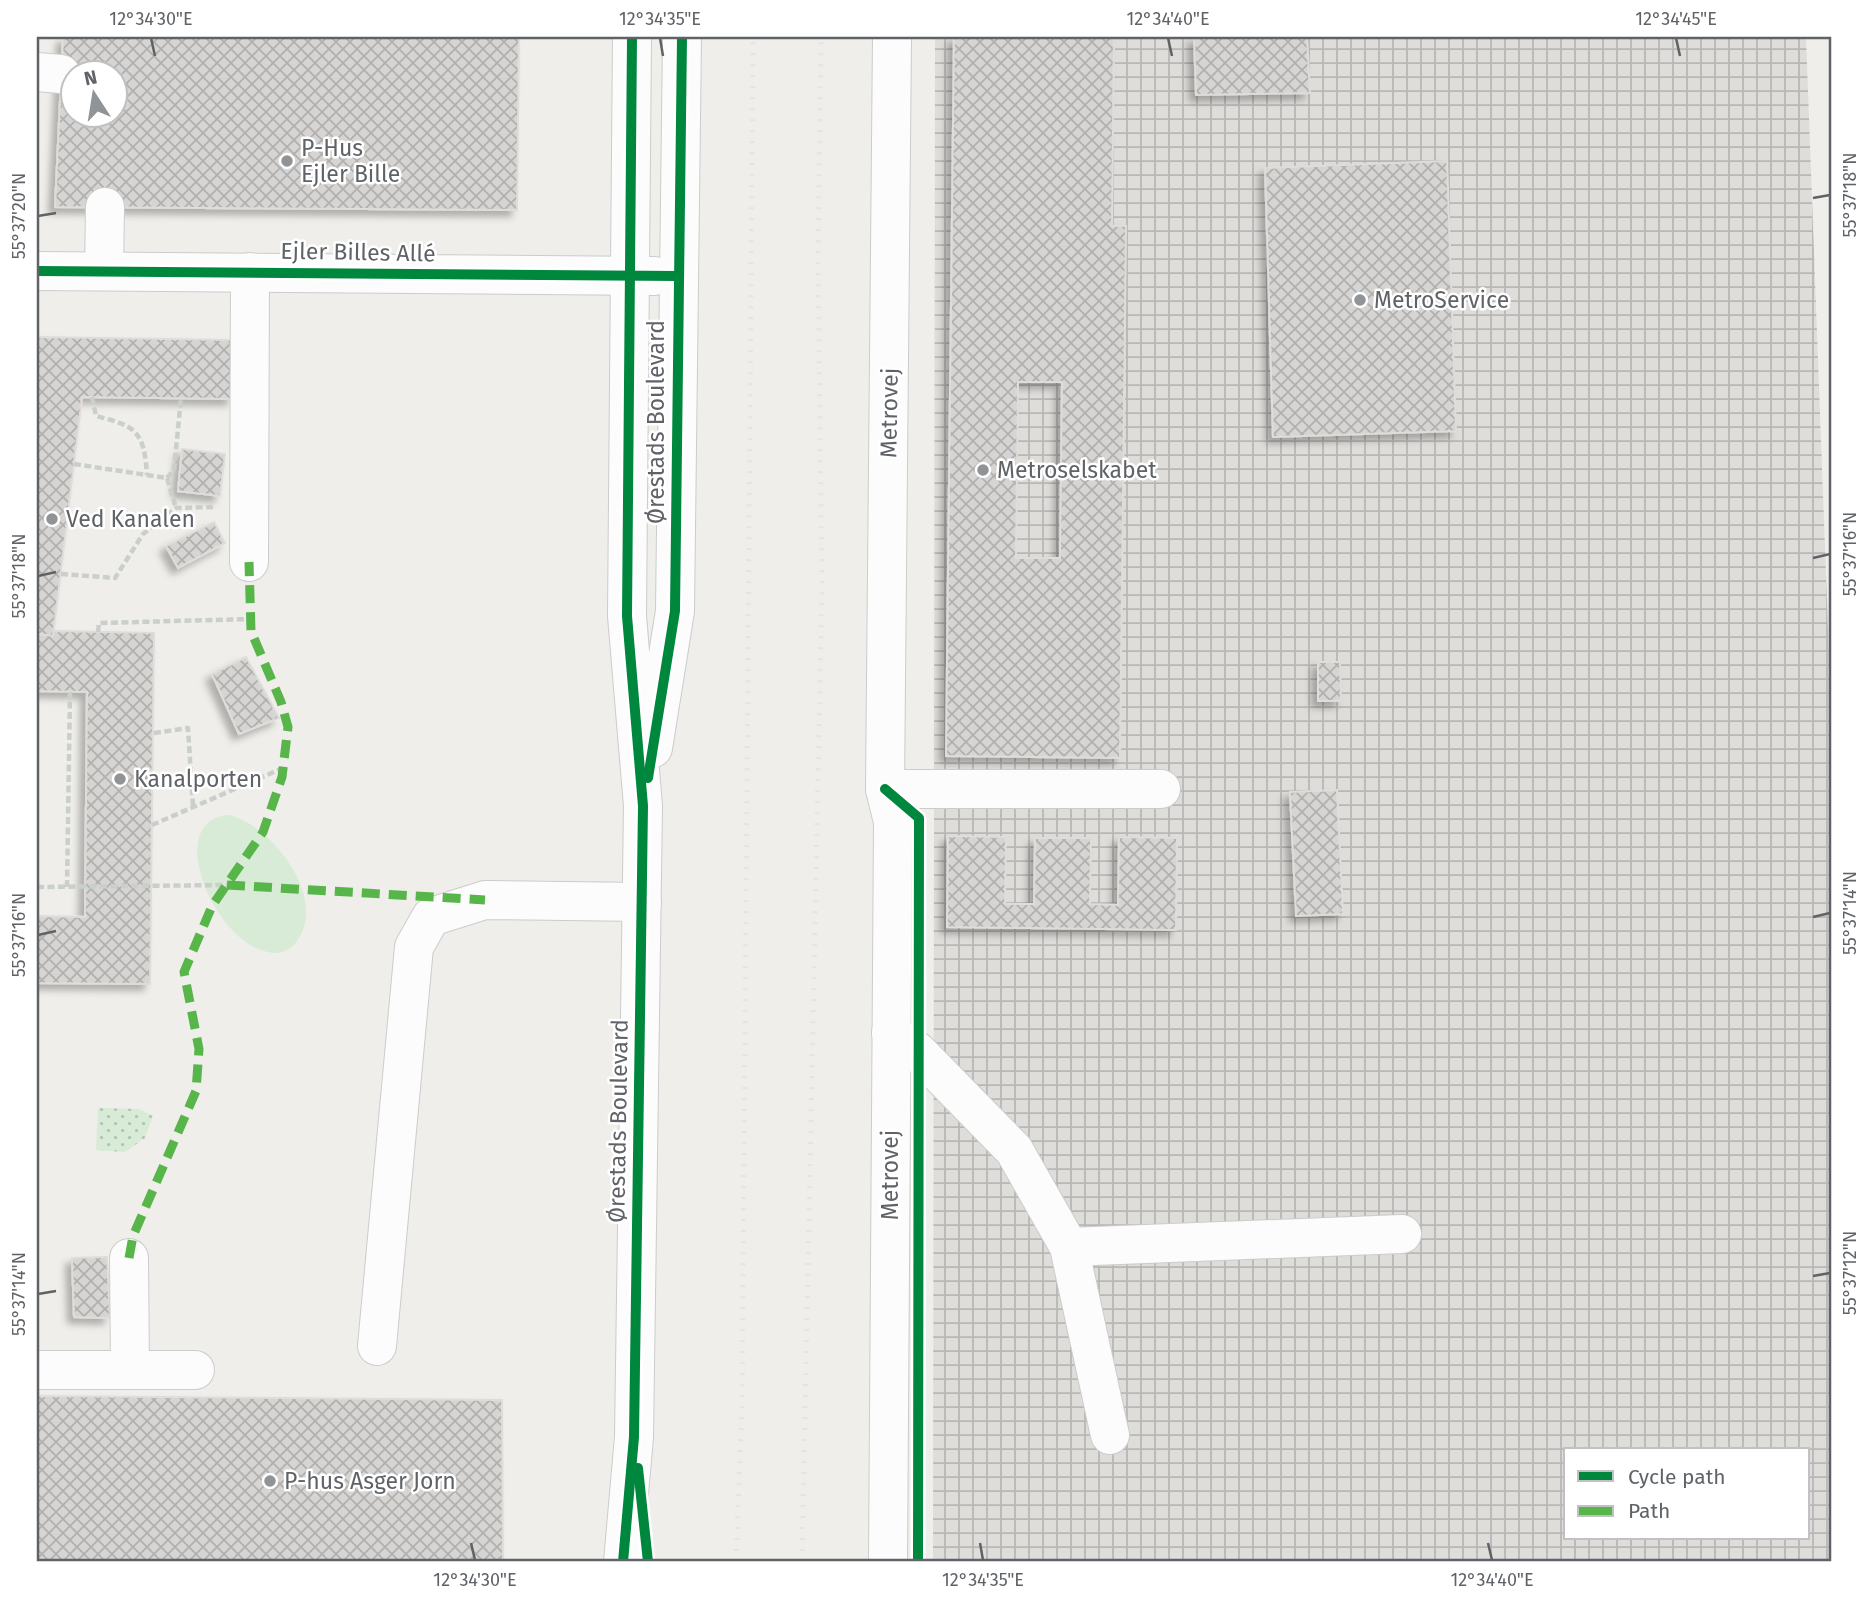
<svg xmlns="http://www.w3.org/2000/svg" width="1869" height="1599" font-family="'Fira Sans',sans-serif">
<defs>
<pattern id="industrial-grid" width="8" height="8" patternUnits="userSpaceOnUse" patternTransform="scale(1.75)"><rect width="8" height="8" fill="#dfddda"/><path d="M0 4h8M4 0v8" fill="none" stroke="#b8b7b5"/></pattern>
<pattern id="park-dots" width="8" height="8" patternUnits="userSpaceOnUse" patternTransform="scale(1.75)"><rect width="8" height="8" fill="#d8ebd6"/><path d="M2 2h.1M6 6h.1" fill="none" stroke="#b2c2b1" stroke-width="1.8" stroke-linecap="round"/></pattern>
<pattern id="building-cross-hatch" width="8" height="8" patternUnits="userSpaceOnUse" patternTransform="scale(1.75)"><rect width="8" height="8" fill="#d6d5d3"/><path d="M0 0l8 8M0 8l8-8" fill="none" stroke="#b1b0af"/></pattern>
<filter id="shadow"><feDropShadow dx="-6" dy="6" stdDeviation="3.5" flood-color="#0004"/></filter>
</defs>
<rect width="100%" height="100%" fill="#efeeea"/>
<path fill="url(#industrial-grid)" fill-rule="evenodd" d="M935 37H1806L1832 736V1562H933ZM1566 1450H1808V1538H1566Z"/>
<path fill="#d8ebd6" d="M230 815C273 827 328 898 297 941 292 948 282 954 274 953 216 950 160 818 230 815Z"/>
<path fill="url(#park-dots)" d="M98 1108 139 1109 153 1116 145 1138 125 1152 96 1150Z"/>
<g fill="url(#building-cross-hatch)" stroke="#deddd9" stroke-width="2" fill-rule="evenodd" filter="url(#shadow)">
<path d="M63 37H519L517 210 55 207ZM74 74H116V116H74Z"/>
<path d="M954 37H1114L1112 226H1126L1120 758 946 756ZM1018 382H1062L1060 558H1016Z"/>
<path d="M1194 37H1307L1310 93 1196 95Z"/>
<path d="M1447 161 1456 431 1273 437 1265 168Z"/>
<path d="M37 337 231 340 233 399 82 397 53 636 37 634Z"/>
<path d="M182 449 225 454 220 496 178 491Z"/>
<path d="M214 522 225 543 178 568 166 546Z"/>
<path d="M54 631 154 633 150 984 37 983V916L85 917 87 692 37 691V634L53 636Z"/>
<path d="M246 657 279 718 239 734 212 674Z"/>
<path d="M1318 662H1340L1341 701H1318Z"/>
<path d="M1337 790 1343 914 1296 916 1290 792Z"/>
<path d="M948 836 1006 837 1005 904H1034L1035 838H1091L1090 904 1118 905 1119 837 1177 838 1176 930 947 927Z"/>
<path d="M107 1257 110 1318 74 1317 72 1258Z"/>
<path d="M37 1396 502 1400 503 1562H37Z"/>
</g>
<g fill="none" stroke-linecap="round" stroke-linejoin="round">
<g stroke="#cbcccc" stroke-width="40">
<g id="minor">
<path d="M892 37 885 789H1161"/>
<path d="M37 72 61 74"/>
<path d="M37 271 655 276"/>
<path d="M104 271 105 207"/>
<path d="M249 562 250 272"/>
<path d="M653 748 675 611 682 37"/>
<path d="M885 789 893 822 888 1562"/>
<path d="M891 1033 917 1051 1014 1150 1069 1247 1110 1435"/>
<path d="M1069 1247 1402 1234"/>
<path d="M129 1258 130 1370"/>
<path d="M377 1346 414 947 431 917 485 900 642 902"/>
<path d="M37 1370H195"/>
<path d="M623 1562 634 1437 643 806 627 616 632 37"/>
</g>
</g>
<g stroke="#cacfcc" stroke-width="4.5" stroke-dasharray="7 3.5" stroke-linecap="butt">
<path d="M92 397 96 416C137 426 144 432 147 475"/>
<path d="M74 464 167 478 176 508"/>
<path d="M167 478 174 470 181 398"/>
<path d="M61 574 115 578 143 534 176 508 213 507"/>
<path d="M98 632 99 623 251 619"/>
<path d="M154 733 188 728 193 807"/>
<path d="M152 825 283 768"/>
<path d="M37 887 227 885"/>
<path d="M67 887 70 692"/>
</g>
<use href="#minor" stroke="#fdfcfc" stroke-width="38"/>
<g stroke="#e4e4e4" stroke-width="5" stroke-dasharray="2 9" stroke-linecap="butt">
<path d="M736 1562 742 1408 753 37"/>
<path d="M802 1562 822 584 818 266 821 37"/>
</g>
<g stroke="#58b549" stroke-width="9" stroke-dasharray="18 9" stroke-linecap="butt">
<path d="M227 885 485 900"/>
<path d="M129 1258 133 1236 196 1091 199 1049 184 972 212 906 263 832 282 777 288 727 281 702 251 631 249 562"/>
</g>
<g stroke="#fff" stroke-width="15">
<g id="cycleway">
<path d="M37 271 678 276"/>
<path d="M648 778 675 611 682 37"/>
<path d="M885 789 919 818 918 1562"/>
<path d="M638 1468 648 1562"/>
<path d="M623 1562 634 1437 643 806 627 616 632 37"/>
</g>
</g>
<use href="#cycleway" stroke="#00873e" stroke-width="10"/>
</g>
<path fill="none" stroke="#5f6368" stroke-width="2.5" d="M151 38 155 56M660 38 663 56M1168 38 1172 56M1676 38 1680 56M1813 198 1830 195M38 216 56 213M1813 558 1830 554M38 576 56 572M1813 917 1830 913M38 935 56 931M1813 1276 1830 1273M38 1294 56 1291M471 1543 475 1560M980 1543 983 1560M1488 1543 1492 1560"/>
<g fill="#919496" stroke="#fff" stroke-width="2.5">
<circle cx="287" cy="161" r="7"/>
<circle cx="1360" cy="300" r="7"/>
<circle cx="983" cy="470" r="7"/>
<circle cx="52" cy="519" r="7"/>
<circle cx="120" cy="779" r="7"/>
<circle cx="270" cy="1481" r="7"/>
</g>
<g text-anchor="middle" stroke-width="5" stroke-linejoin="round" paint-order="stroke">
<g font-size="23" fill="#5f6368" stroke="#fff" text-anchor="start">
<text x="301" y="156">P-Hus<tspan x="301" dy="26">Ejler Bille</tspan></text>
<text x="1374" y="308">MetroService</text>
<text x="997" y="478">Metroselskabet</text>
<text x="66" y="527">Ved Kanalen</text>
<text x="134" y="787">Kanalporten</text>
<text x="284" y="1489">P-hus Asger Jorn</text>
</g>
<g font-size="23" fill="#5f6368" stroke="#fff">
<text transform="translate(358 252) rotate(1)" y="8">Ejler Billes Allé</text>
<text transform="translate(889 413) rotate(-89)" y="8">Metrovej</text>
<text transform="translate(656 422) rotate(-90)" y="8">Ørestads Boulevard</text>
<text transform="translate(618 1121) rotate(-89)" y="8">Ørestads Boulevard</text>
<text transform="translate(890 1175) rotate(-90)" y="8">Metrovej</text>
</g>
</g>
<rect width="1869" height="1599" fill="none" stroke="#ffffff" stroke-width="77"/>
<rect x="1564" y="1448" width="245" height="91" fill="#ffffff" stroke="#bfc1c3" stroke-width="2"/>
<rect x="1578" y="1471" width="35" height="10" fill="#00873e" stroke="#bfc1c3" stroke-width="2"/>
<text x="1628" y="1484" font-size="21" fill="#5f6368">Cycle path</text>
<rect x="1578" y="1506" width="35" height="10" fill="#58b549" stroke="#bfc1c3" stroke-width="2"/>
<text x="1628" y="1518" font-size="21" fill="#5f6368">Path</text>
<g transform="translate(94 94) rotate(348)"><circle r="33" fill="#ffffff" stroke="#bfc1c3" stroke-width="2"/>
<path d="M0-5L12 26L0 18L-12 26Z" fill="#919496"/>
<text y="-10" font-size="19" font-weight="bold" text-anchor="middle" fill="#5f6368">N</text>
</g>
<rect x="38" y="38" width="1792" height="1522" fill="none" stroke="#5f6368" stroke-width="2.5"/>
<g font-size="18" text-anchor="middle" fill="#5f6368">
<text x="151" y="25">12°34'30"E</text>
<text x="660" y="25">12°34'35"E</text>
<text x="1168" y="25">12°34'40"E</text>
<text x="1676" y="25">12°34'45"E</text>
<text transform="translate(1850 195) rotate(-90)" y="6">55°37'18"N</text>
<text transform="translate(19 216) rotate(-90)" y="6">55°37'20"N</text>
<text transform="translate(1850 554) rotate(-90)" y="6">55°37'16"N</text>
<text transform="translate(19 576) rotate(-90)" y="6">55°37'18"N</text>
<text transform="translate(1850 913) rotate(-90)" y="6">55°37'14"N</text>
<text transform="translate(19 935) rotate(-90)" y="6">55°37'16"N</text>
<text transform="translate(1850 1273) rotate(-90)" y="6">55°37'12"N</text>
<text transform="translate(19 1294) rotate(-90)" y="6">55°37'14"N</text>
<text x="475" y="1586">12°34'30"E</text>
<text x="983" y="1586">12°34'35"E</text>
<text x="1492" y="1586">12°34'40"E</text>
</g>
</svg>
